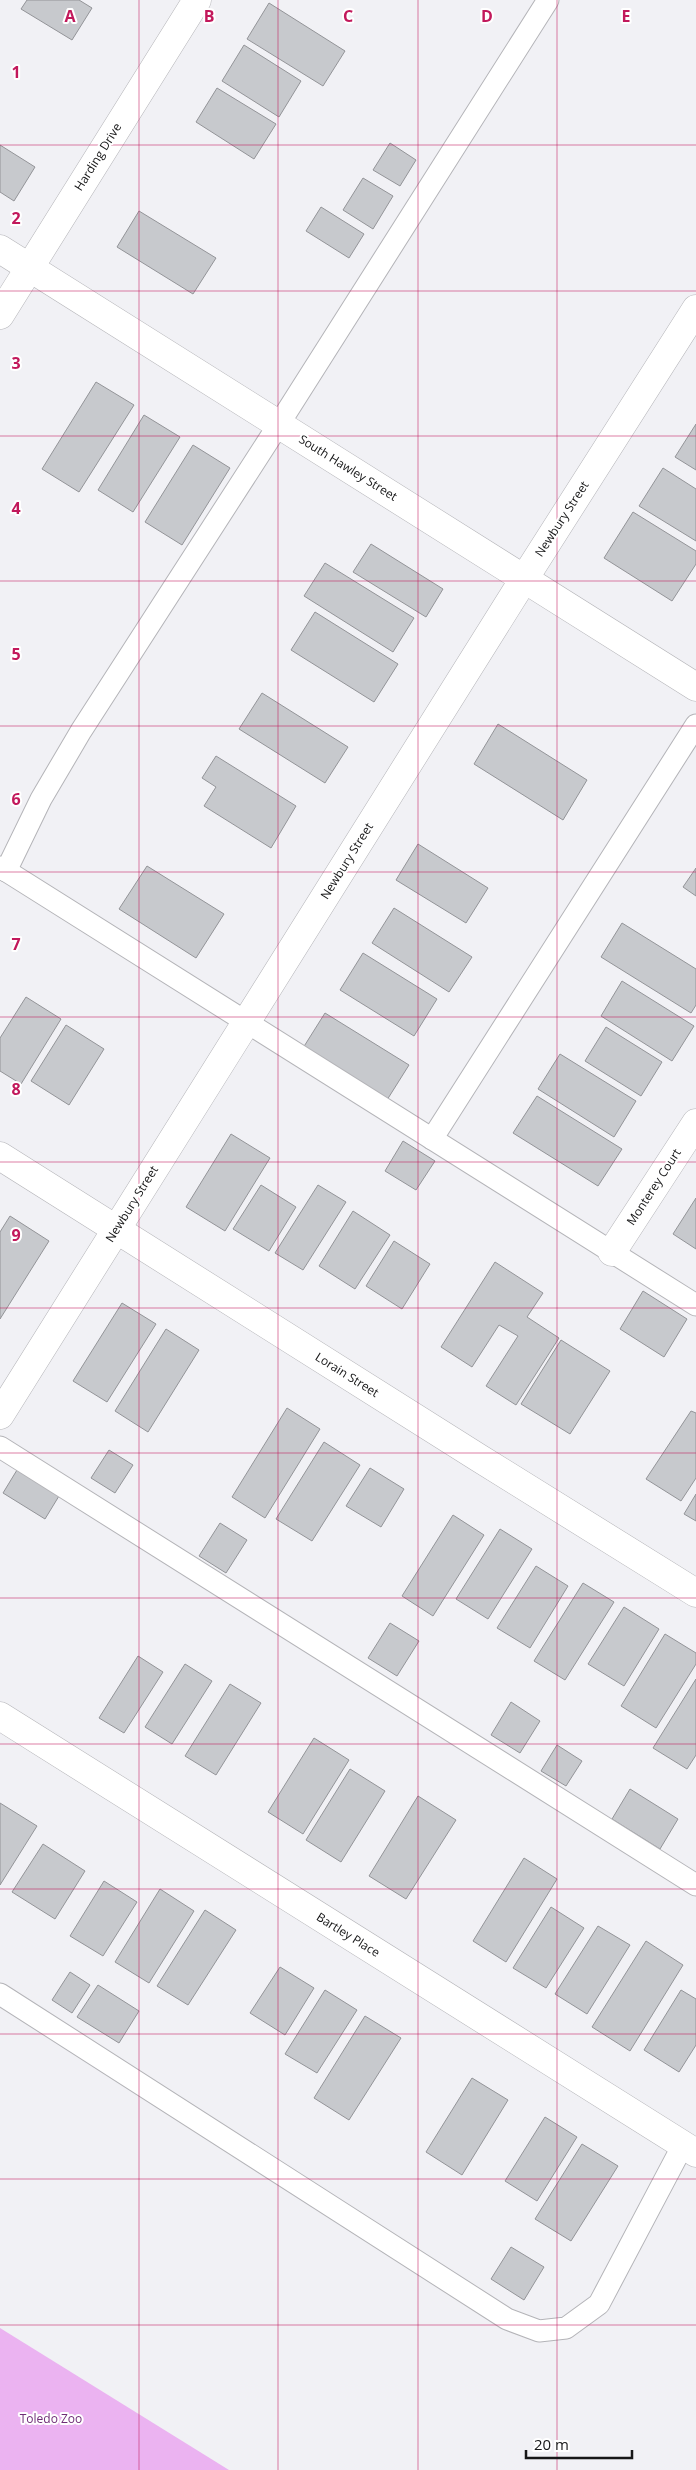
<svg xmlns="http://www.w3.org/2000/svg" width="696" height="2470" font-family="'Open Sans',sans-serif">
<rect width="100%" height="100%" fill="#f1f1f5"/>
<path fill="#ebb3f1" d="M0 2328 229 2470H0Z"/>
<g fill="#c7c9cd" stroke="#939498">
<path d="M27 0H79L92 8 72 40 21 9Z"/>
<path d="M269 3 345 51 323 86 247 39Z"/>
<path d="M244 45 301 81 279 117 222 81Z"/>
<path d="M217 88 276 124 254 159 196 122Z"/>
<path d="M390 143 416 160 400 186 373 170Z"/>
<path d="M0 145 35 167 14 201 0 192Z"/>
<path d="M363 178 393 196 373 229 343 210Z"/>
<path d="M321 207 364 234 349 258 306 231Z"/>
<path d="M139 211 216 258 193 294 117 247Z"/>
<path d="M96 382 134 405 79 492 42 469Z"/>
<path d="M144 415 180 437 133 512 98 490Z"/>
<path d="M696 424V470L675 457Z"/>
<path d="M193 445 230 468 182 545 145 522Z"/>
<path d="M663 468 696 489V541L639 506Z"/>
<path d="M633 512 696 551V564L672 601 604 558Z"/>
<path d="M371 544 443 589 426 617 353 572Z"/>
<path d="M325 563 414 618 393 652 304 596Z"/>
<path d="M315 612 398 664 374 702 291 650Z"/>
<path d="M262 693 348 747 325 783 239 729Z"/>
<path d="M498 724 587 780 563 820 474 764Z"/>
<path d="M216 756 296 806 271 848 204 806 216 787 202 778Z"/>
<path d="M418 844 488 888 466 923 396 880Z"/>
<path d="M147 866 224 914 196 958 119 909Z"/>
<path d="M696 868V896L683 887Z"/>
<path d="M394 908 472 957 449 992 372 943Z"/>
<path d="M622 923 696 969V1005L691 1013 601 957Z"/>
<path d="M363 953 437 999 414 1036 340 990Z"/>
<path d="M622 981 694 1026 672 1061 601 1016Z"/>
<path d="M26 997 61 1019 21 1084 0 1071V1038Z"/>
<path d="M325 1013 409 1065 387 1100 303 1048Z"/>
<path d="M66 1025 104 1049 69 1105 31 1081Z"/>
<path d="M606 1027 662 1062 641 1096 585 1061Z"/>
<path d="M560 1054 636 1101 614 1137 538 1089Z"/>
<path d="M537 1096 622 1149 598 1186 513 1133Z"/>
<path d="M231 1134 270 1158 225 1231 186 1207Z"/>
<path d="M403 1141 435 1161 416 1190 385 1171Z"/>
<path d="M261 1185 296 1207 269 1251 233 1229Z"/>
<path d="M318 1185 346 1202 303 1270 275 1253Z"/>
<path d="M696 1198V1249L673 1234Z"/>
<path d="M353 1211 390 1235 355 1289 319 1266Z"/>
<path d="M10 1216 49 1241 0 1319V1232Z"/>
<path d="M394 1241 430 1264 402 1309 366 1286Z"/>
<path d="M495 1262 543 1293 527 1317 559 1338 516 1405 486 1386 518 1336 499 1325 472 1367 441 1347Z"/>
<path d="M643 1291 687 1319 664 1357 620 1329Z"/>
<path d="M122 1303 156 1324 107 1402 73 1381Z"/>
<path d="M166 1329 199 1350 148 1432 115 1411Z"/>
<path d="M561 1340 610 1371 570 1434 521 1404Z"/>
<path d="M287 1408 320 1429 265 1518 232 1497Z"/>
<path d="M691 1411 696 1413V1478L681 1501 646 1479Z"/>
<path d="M324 1442 360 1465 312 1541 276 1519Z"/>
<path d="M109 1450 133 1465 115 1493 91 1478Z"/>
<path d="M370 1468 404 1489 381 1527 346 1506Z"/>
<path d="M17 1470 59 1496 45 1519 3 1493Z"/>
<path d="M696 1494V1521L684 1514Z"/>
<path d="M453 1515 484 1535 433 1616 402 1596Z"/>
<path d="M220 1523 247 1540 226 1573 199 1556Z"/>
<path d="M500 1529 532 1549 488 1619 456 1599Z"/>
<path d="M536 1566 568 1586 530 1648 497 1628Z"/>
<path d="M583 1583 614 1602 565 1680 534 1661Z"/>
<path d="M624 1607 659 1629 624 1686 588 1664Z"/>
<path d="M390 1623 419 1641 397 1676 368 1658Z"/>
<path d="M665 1634 696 1653V1664L656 1728 621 1706Z"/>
<path d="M138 1656 163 1672 124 1733 99 1718Z"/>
<path d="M185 1664 212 1681 172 1744 145 1727Z"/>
<path d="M696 1679V1755L687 1769 653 1748Z"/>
<path d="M230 1684 261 1703 216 1775 185 1756Z"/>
<path d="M511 1702 540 1721 520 1753 491 1735Z"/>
<path d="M314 1738 349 1760 303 1834 268 1812Z"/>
<path d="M557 1745 582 1761 566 1786 541 1771Z"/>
<path d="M350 1769 385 1791 341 1862 306 1840Z"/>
<path d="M630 1789 678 1819 660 1849 612 1819Z"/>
<path d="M418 1796 456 1820 406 1899 369 1876Z"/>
<path d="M0 1803 37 1826 0 1885Z"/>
<path d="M43 1844 85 1871 55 1919 12 1892Z"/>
<path d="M524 1858 557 1879 506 1962 473 1941Z"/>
<path d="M104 1881 137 1902 103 1956 70 1936Z"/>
<path d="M160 1889 194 1911 149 1983 115 1962Z"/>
<path d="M551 1907 584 1928 546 1988 513 1968Z"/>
<path d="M205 1910 236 1930 188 2005 157 1986Z"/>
<path d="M598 1926 630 1945 587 2014 555 1994Z"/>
<path d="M646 1941 683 1965 630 2051 592 2027Z"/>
<path d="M280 1967 314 1988 285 2035 250 2013Z"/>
<path d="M70 1972 90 1985 72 2013 52 2000Z"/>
<path d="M98 1985 139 2011 119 2043 77 2017Z"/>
<path d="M325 1990 357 2010 317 2073 285 2054Z"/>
<path d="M681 1990 696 1999V2045L679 2072 644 2050Z"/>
<path d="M365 2016 401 2038 349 2120 314 2098Z"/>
<path d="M472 2078 508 2100 462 2175 426 2152Z"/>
<path d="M545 2117 577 2137 537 2201 505 2181Z"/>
<path d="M582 2144 618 2166 571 2241 535 2219Z"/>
<path d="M511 2247 544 2267 524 2300 491 2279Z"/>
</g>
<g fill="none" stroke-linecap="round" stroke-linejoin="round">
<g stroke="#b4b4b8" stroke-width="23">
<g id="lane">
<path d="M0 867 696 1305"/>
<path d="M6 871 41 799 81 731 279 424 548 0"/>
<path d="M432 1139 696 725"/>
<path d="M0 1447 696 1885"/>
<path d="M0 1994 507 2319 539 2331 566 2328 599 2304 683 2145"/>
</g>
</g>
<g stroke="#b4b4b8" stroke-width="29">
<g id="street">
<path d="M0 249 696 687"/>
<path d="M0 315 197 0"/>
<path d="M0 1156 479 1458 696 1593"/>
<path d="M612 1252 696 1123"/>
<path d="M0 1415 524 579 696 309"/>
<path d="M0 1716 696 2153"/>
</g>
</g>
<use href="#lane" stroke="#fff" stroke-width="21"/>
<use href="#street" stroke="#fff" stroke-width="28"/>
</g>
<path fill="none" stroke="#c2185b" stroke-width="1" stroke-opacity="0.55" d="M139 0V2470M278 0V2470M418 0V2470M557 0V2470M0 145H696M0 291H696M0 436H696M0 581H696M0 726H696M0 872H696M0 1017H696M0 1162H696M0 1308H696M0 1453H696M0 1598H696M0 1744H696M0 1889H696M0 2034H696M0 2179H696M0 2325H696"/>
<g text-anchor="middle" stroke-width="4" stroke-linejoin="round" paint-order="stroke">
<g font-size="12" fill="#161617" stroke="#fff">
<text transform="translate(98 157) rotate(-58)" y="4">Harding Drive</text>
<text transform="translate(348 468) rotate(32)" y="4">South Hawley Street</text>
<text transform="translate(562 519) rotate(-57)" y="4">Newbury Street</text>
<text transform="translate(347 861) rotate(-58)" y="4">Newbury Street</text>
<text transform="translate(654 1187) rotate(-57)" y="4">Monterey Court</text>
<text transform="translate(132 1204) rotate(-58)" y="4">Newbury Street</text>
<text transform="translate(347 1375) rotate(32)" y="4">Lorain Street</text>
<text transform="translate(348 1935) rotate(32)" y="4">Bartley Place</text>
</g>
<g font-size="12" fill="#6f2d77" stroke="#fff">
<text x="51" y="2423">Toledo Zoo</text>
</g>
</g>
<g font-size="16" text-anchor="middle" font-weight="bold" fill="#c2185b" stroke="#fff" stroke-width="4" stroke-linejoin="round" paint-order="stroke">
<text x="70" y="22">A</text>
<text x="209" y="22">B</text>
<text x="348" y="22">C</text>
<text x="487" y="22">D</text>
<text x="626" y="22">E</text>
<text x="16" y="78">1</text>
<text x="16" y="224">2</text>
<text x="16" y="369">3</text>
<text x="16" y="514">4</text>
<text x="16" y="660">5</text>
<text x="16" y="805">6</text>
<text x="16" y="950">7</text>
<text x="16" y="1095">8</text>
<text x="16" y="1241">9</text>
</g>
<path d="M526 2450v8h106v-8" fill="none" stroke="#161617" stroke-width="2.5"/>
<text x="534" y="2450" font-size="15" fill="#161617" stroke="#ffffff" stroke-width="4" paint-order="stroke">20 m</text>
</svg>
